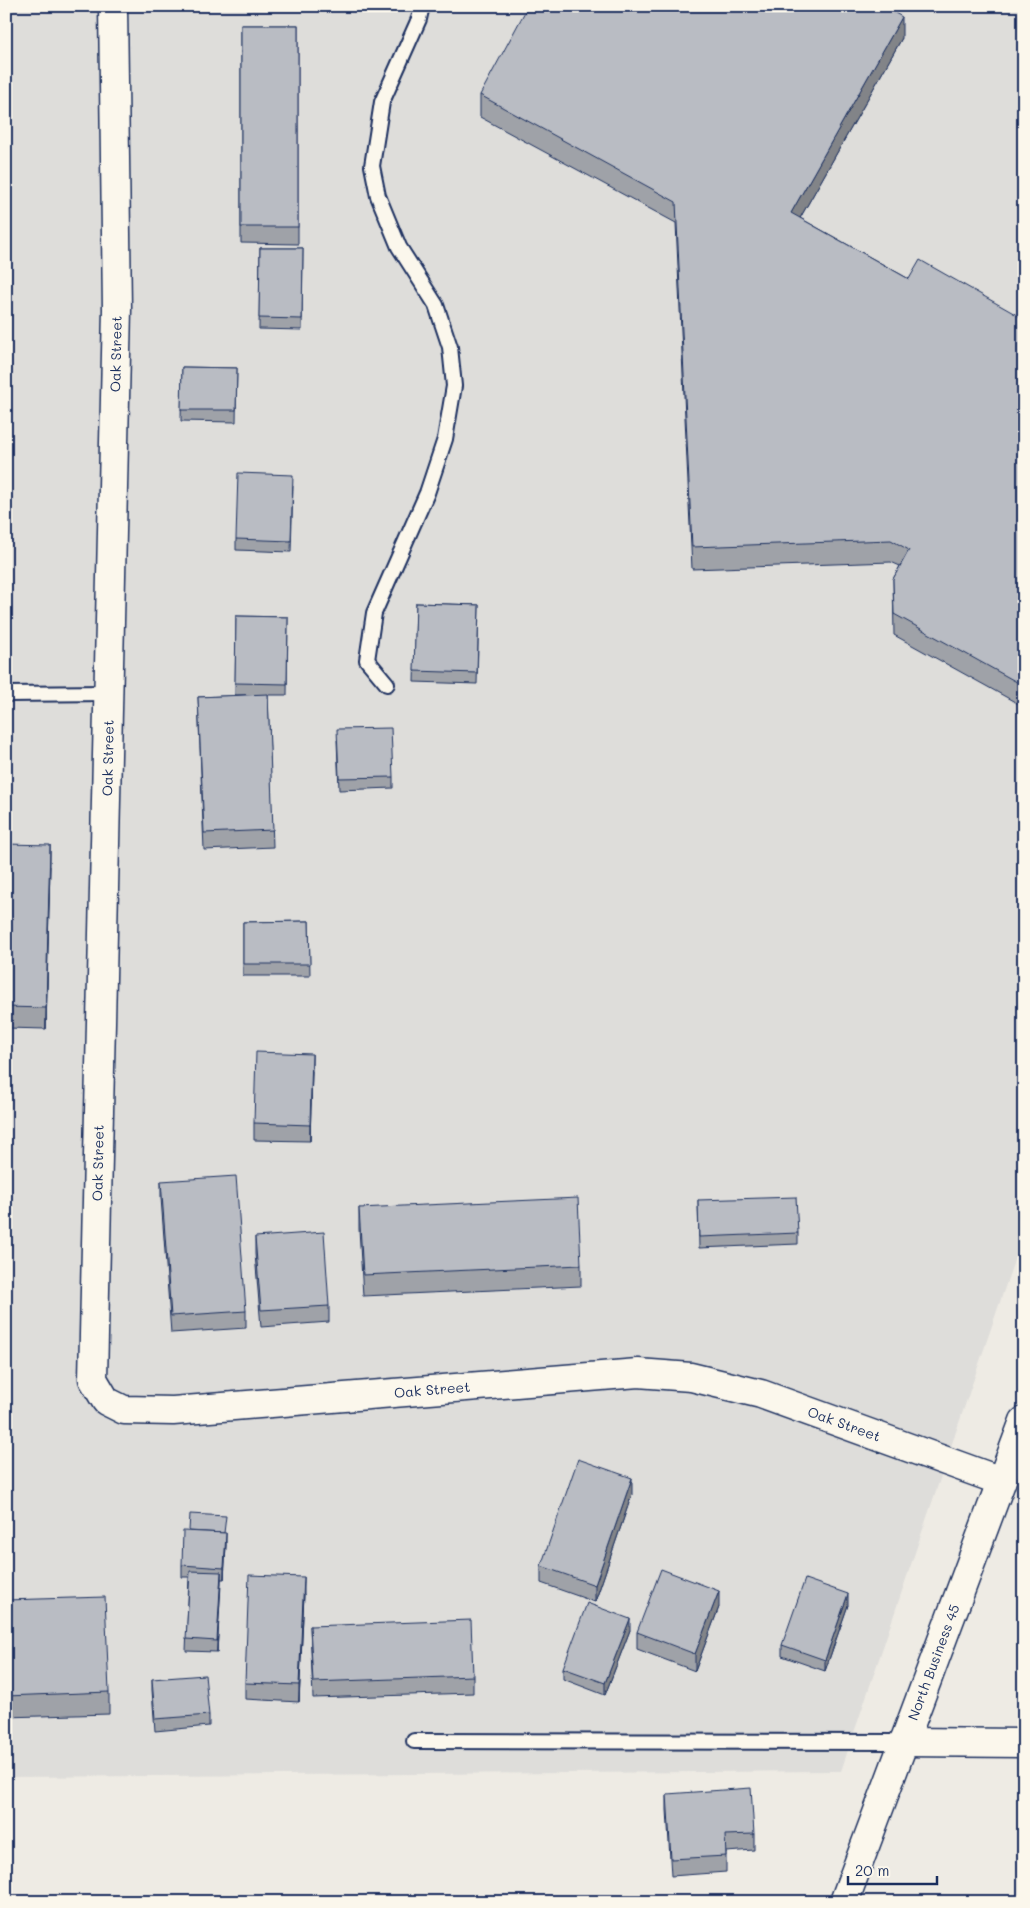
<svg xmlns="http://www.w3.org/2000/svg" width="1030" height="1908" font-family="Mali,sans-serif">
<rect width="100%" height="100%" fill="#eeebe4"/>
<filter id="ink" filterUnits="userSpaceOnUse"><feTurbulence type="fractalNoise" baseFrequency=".02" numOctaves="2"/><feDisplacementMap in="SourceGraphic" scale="10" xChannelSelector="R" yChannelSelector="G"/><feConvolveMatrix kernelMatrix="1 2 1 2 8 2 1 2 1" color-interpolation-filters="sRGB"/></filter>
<g filter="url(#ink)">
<path fill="#deddda" d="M6 6H1024V1231L841 1771 6 1777Z"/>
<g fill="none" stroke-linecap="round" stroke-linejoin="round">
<g stroke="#1b2f5e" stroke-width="18">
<g id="lane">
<path d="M387 684 367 660 374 613 427 493 445 439 454 386 450 347 436 305 399 247 378 196 372 166 382 102 419 19 422 6"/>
<path d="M6 694 109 693"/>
<path d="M414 1741 903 1742"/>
</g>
</g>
<g stroke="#1b2f5e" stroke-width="31">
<g id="street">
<path id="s1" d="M113 6 117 309 93 1379 106 1401 124 1410 173 1411 638 1373 691 1377 761 1394 1001 1481"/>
<path d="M903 1742 1024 1743"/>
</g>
</g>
<g stroke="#1b2f5e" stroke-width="31">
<g id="primary">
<path id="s2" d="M844 1902 1024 1421"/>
</g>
</g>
<use href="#lane" stroke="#fbf7ec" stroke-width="14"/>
<use href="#street" stroke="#fbf7ec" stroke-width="28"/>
<use href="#primary" stroke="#fbf7ec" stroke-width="28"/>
</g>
<g fill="#9fa2a8" stroke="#1b2f5e">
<path d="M252 6H307V7L252 9Z"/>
<path d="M241 25H298V244L241 243Z"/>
<path d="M902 38 800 218 909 279 1024 319V707L894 635 893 579 900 566 891 562 692 569 676 223 480 117V95Z"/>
<path d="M260 248H303L302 330 259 329Z"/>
<path d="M182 367 237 368 236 422 181 421Z"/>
<path d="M293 486 291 552 236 550V539Z"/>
<path d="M416 603 479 605 477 684 414 682Z"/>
<path d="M236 616 288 617 287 695H268L273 847 204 850 198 697 250 695H235Z"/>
<path d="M337 740 393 777V788L339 790Z"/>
<path d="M6 844 50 866 46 1029 6 1028Z"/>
<path d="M309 921 310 976H243V922Z"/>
<path d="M312 1071 310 1141 254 1140V1123Z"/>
<path d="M161 1181 246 1311V1328L171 1333 161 1198Z"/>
<path d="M698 1200 798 1233V1244L699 1248Z"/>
<path d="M359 1208 581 1265V1286L363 1296 359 1229Z"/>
<path d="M255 1237 329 1306V1322L261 1327 255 1254Z"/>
<path d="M632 1494 595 1602 541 1583V1566Z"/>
<path d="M225 1533 226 1545 224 1579H221L217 1652 186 1651 189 1577H182V1565Z"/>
<path d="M304 1594 299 1702 245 1699V1683Z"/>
<path d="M6 1600 109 1692V1714L6 1717Z"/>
<path d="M848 1605 825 1671 782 1656V1645Z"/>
<path d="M719 1607 695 1671 637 1649V1632Z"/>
<path d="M310 1626 473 1676V1693L313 1698Z"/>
<path d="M630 1630 605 1695 563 1679V1668Z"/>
<path d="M152 1679 209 1715V1726L155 1731 152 1690Z"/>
<path d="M667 1794 754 1834V1850L726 1852V1872L671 1876 667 1810Z"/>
</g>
<g fill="#828488" stroke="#1b2f5e">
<path d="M902 17V38L791 234V213Z"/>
<path d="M50 845V866L46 1029V1008Z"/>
<path d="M312 1054V1071L310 1141V1125Z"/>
<path d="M632 1478V1494L595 1602V1585Z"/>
<path d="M226 1533V1545L224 1579V1568Z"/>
<path d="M221 1572V1584L217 1652V1641Z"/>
<path d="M304 1577V1594L299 1702V1685Z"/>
<path d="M719 1591V1607L695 1671V1654Z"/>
<path d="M848 1594V1605L825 1671V1660Z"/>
<path d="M630 1619V1630L605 1695V1683Z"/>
</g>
<g fill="#b9bcc3" stroke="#1b2f5e">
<path d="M528 6H883L902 17 791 213 909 279 920 260 1024 319V686L894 614 893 579 909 550 891 540 692 547 676 202 480 95Z"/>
<rect x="241" y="25" width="57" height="202"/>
<path d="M260 248H303L302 319 259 318Z"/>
<path d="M182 367 237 368 236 410H181Z"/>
<path d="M238 473 293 475 291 541 236 539Z"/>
<path d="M416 603 479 605 477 673 414 671Z"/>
<path d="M236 616 288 617 287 684 235 683Z"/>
<path d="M268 694 273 830 204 833 198 697Z"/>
<path d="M391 728 393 777 339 778 337 729Z"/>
<path d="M6 844 50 845 46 1008 6 1007Z"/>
<path d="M309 921 310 964H243V922Z"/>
<path d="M256 1052 312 1054 310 1125 254 1123Z"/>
<path d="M236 1176 246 1311 171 1316 161 1181Z"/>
<path d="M796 1197 798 1233 699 1237 698 1200Z"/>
<path d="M578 1198 581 1265 363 1275 359 1208Z"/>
<path d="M324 1232 329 1306 261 1310 255 1237Z"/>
<path d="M578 1459 632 1478 595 1585 541 1566Z"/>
<path d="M190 1514 226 1516 224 1533 189 1531Z"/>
<path d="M183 1531 226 1533 224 1568 182 1565Z"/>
<path d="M661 1569 719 1591 695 1654 637 1632Z"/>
<path d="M190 1571 221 1572 217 1641 186 1639Z"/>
<path d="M249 1575 304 1577 299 1685 245 1683Z"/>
<path d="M805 1579 848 1594 825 1660 782 1645Z"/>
<path d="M105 1597 109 1692 6 1696V1600Z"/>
<path d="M587 1603 630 1619 605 1683 563 1668Z"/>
<path d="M471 1620 473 1676 313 1682 310 1626Z"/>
<path d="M205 1675 209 1715 155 1719 152 1679Z"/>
<path d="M751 1788 754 1834 725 1835 726 1856 671 1859 667 1794Z"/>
</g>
</g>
<g text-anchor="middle" stroke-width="4" stroke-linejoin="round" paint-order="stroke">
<g font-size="14" fill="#1b2f5e" stroke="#fbf7ec">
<text transform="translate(116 354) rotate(-89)" y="5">Oak Street</text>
<text transform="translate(108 758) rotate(-89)" y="5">Oak Street</text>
<text transform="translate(98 1163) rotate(-89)" y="5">Oak Street</text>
<text dy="5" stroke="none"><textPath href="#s1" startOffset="1728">Oak Street</textPath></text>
<text dy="5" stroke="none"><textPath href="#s1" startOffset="2148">Oak Street</textPath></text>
<text dy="5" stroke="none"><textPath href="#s2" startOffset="256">North Business 45</textPath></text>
</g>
</g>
<rect width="1030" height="1908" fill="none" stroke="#fbf7ec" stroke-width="25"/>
<rect x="12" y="12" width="1005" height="1883" fill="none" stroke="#1b2f5e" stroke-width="2" filter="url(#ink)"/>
<path d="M848 1876v8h89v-8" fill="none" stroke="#1b2f5e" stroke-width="2.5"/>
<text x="855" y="1876" font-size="15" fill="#1b2f5e" stroke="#fbf7ec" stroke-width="4" paint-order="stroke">20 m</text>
</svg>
